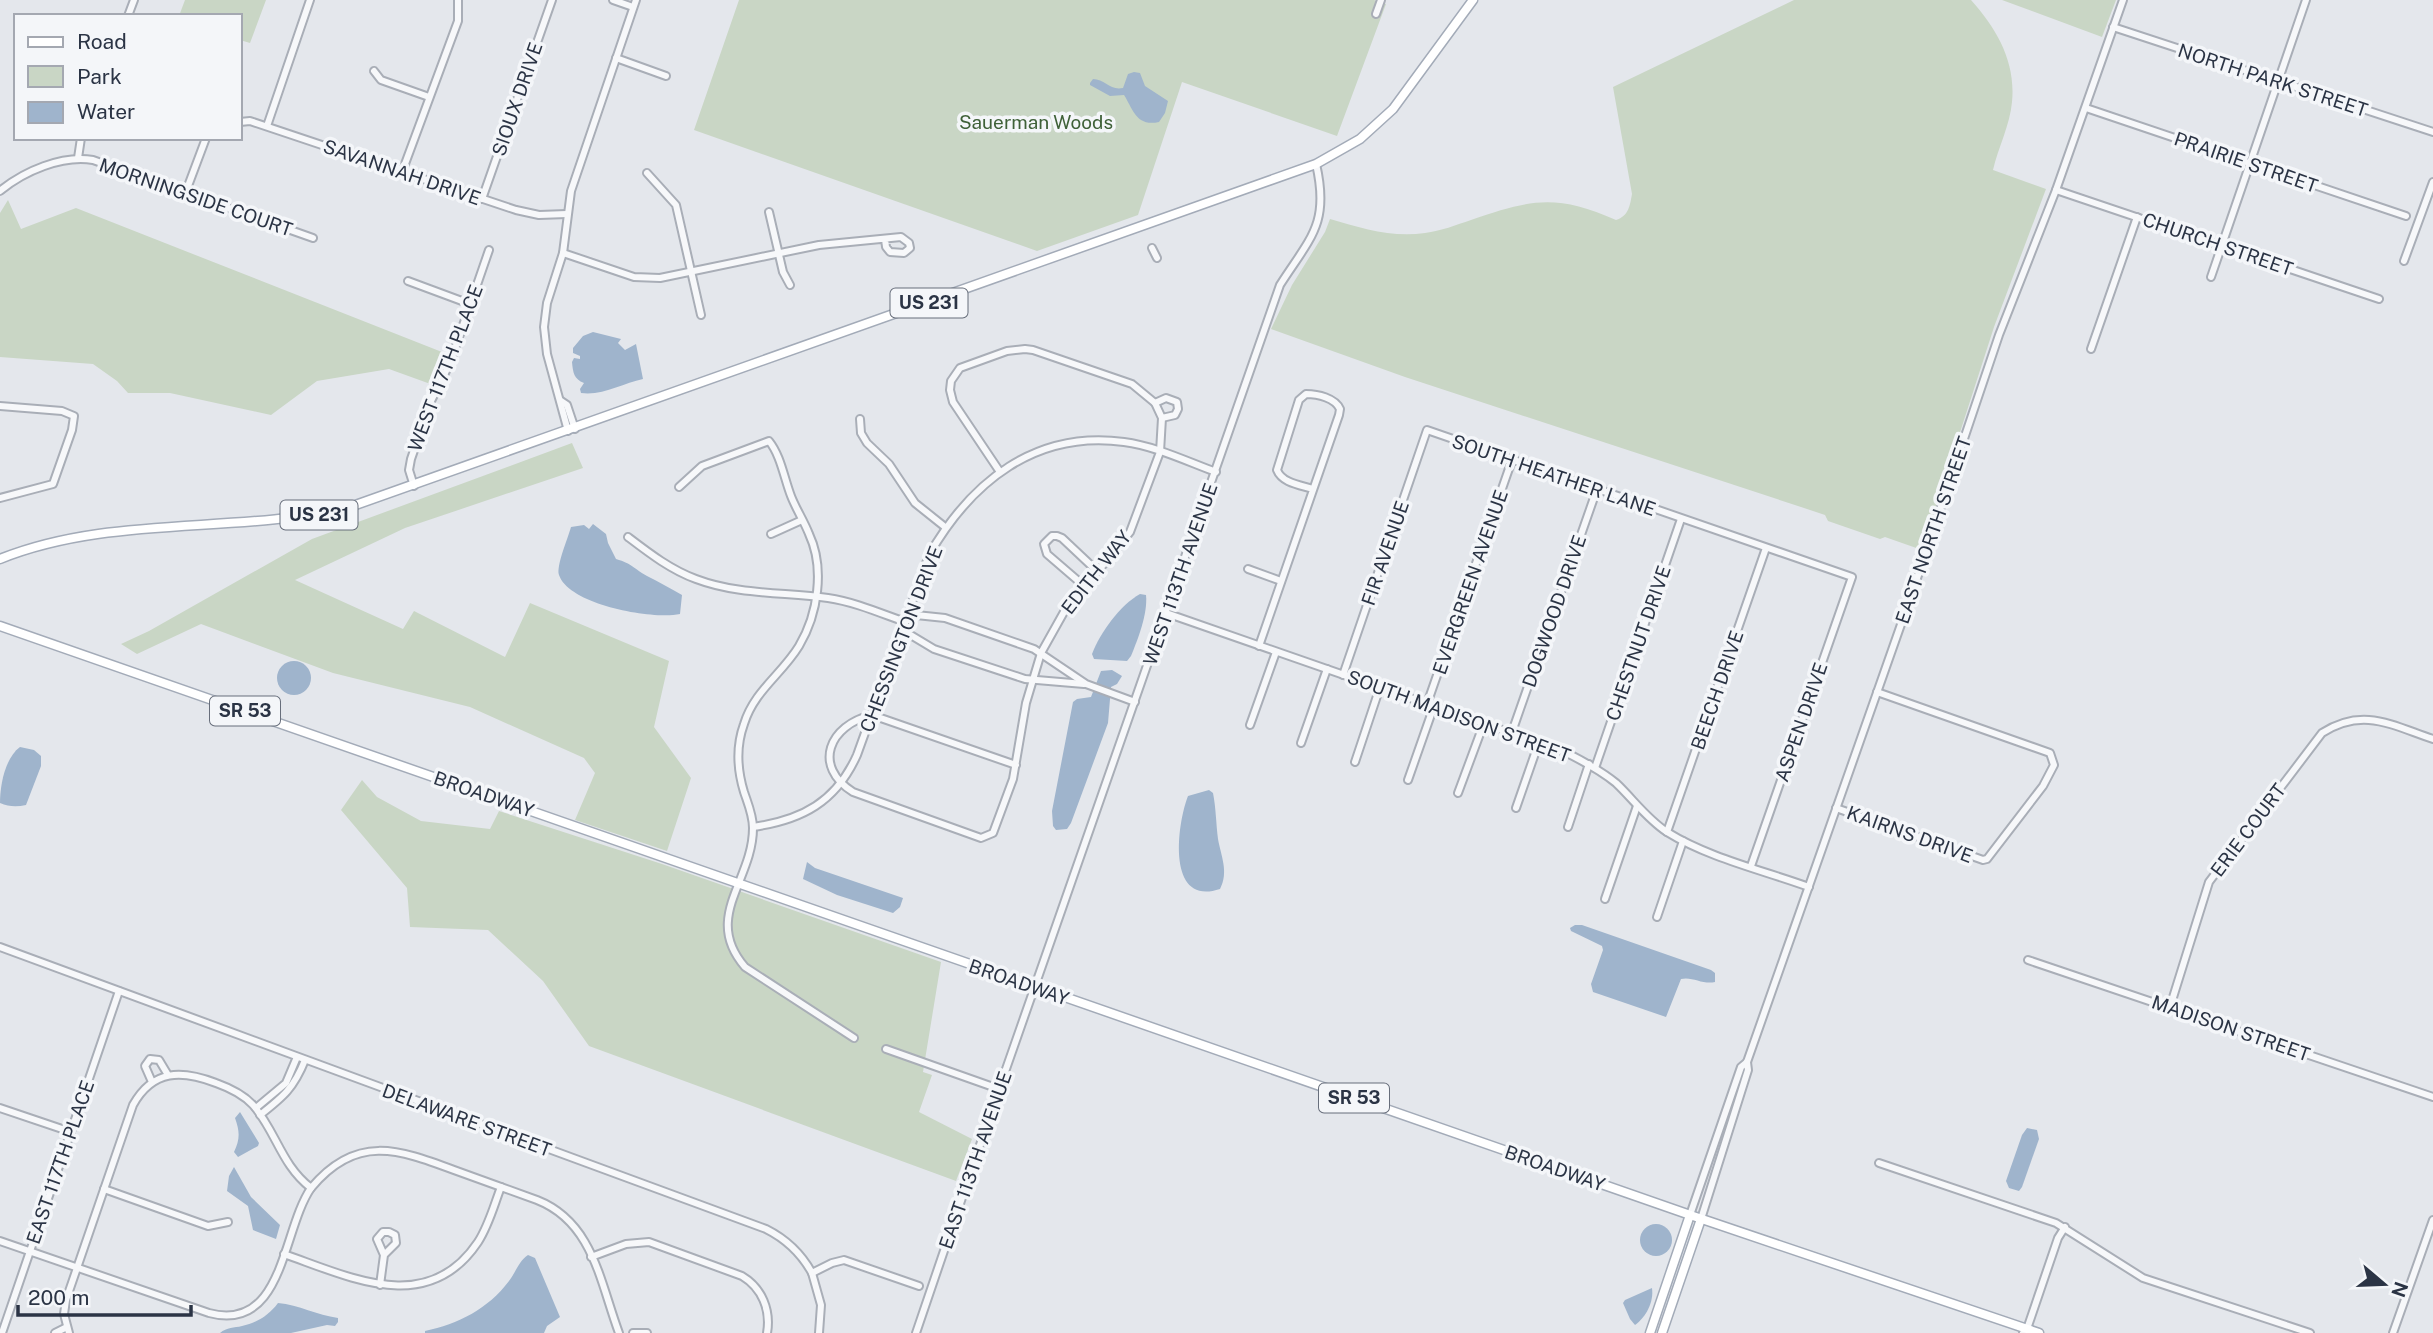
<svg xmlns="http://www.w3.org/2000/svg" width="2433" height="1333" font-family="'Public Sans',sans-serif">
<rect width="100%" height="100%" fill="#e4e7ec"/>
<g fill="#c9d6c5">
<path d="M185 0H266L250 43 240 40V16H179Z"/>
<path d="M739 0H1374L1386 4 1337 136 1182 82 1138 215 1037 251 694 130Z"/>
<path d="M1794 0H1971C1997 29 2016 62 2012 102 2010 125 1998 148 1993 170L2046 189 1994 327 1922 550 1885 537 1880 539 1828 521 1825 515 1801 507 1405 377 1271 329 1292 285 1325 232 1330 219C1361 228 1392 238 1425 233 1441 231 1456 225 1471 220 1531 199 1557 194 1616 220 1629 216 1630 205 1632 194L1613 87Z"/>
<path d="M2002 0H2116L2102 37Z"/>
<path d="M8 200 21 229 76 208 447 354 436 386 389 369 317 381 271 415 170 393H128L117 381 93 364 0 357V213Z"/>
<path d="M572 443 583 468 405 528 295 580 403 629 414 611 505 657 530 603 669 661 654 727 691 778 667 851 575 820 595 773 584 758 470 707 333 673 201 624 137 654 121 644 149 631 312 539Z"/>
<path d="M362 780 377 797 421 821 490 829 499 811 662 864 941 962 923 1072 932 1075 919 1112 972 1139 956 1181 589 1046 543 981 488 930 410 927 407 888 341 810Z"/>
</g>
<g fill="#9fb4cc">
<path d="M1134 72 1140 73 1145 86 1168 101 1165 113 1159 122C1136 127 1133 109 1124 95L1110 96 1090 85V83L1093 79C1105 79 1110 91 1123 88L1128 74Z"/>
<path d="M593 332 621 339 618 343 625 350 636 344 643 379C623 383 603 396 581 393L580 389 584 383C574 379 573 373 572 362L574 358 580 359V356L573 353V348L583 336Z"/>
<path d="M593 524 606 534 608 543 616 559C633 564 633 568 647 576 659 582 670 588 682 595L680 614C653 620 569 605 559 575 556 566 568 538 571 527L584 525 589 529Z"/>
<path d="M1140 594 1146 595C1148 613 1138 639 1131 656L1127 661 1094 659 1092 654C1100 633 1120 605 1140 594Z"/>
<circle cx="294" cy="678" r="17"/>
<path d="M1112 670 1122 676 1117 684 1111 687 1108 723 1071 823 1067 829 1056 830 1053 826 1052 811 1073 702 1077 699 1091 697 1101 671Z"/>
<path d="M20 747 34 750 41 756V766L26 805C17 807 9 807 0 803 0 785 5 758 20 747Z"/>
<path d="M1209 790 1213 793C1216 808 1216 823 1218 839 1221 856 1229 872 1220 889 1166 907 1177 824 1188 796Z"/>
<path d="M807 862 815 868 903 898 900 907 893 913 837 895 803 879Z"/>
<path d="M1575 925H1582L1711 970 1715 973V982C1703 985 1692 976 1681 979L1666 1017 1593 992 1591 984 1603 950 1602 946 1571 931 1570 928Z"/>
<path d="M240 1112 259 1143 258 1146 238 1157 234 1152C240 1139 240 1132 235 1118Z"/>
<path d="M2027 1128 2037 1130 2039 1139 2022 1187 2019 1191 2009 1188 2006 1181 2022 1135Z"/>
<path d="M234 1167 251 1197 280 1225 276 1239 253 1230 248 1206 227 1191 229 1176Z"/>
<circle cx="1656" cy="1240" r="16"/>
<path d="M528 1255 535 1258 560 1317 547 1326 544 1333H425V1331C458 1324 488 1309 509 1281 516 1272 518 1262 528 1255Z"/>
<path d="M1652 1288C1654 1302 1646 1317 1635 1325L1630 1319 1623 1303 1625 1300Z"/>
<path d="M278 1303C299 1305 317 1315 338 1318V1322L335 1326 327 1325 291 1333H220C227 1327 234 1328 242 1326 257 1323 269 1315 278 1303Z"/>
</g>
<g fill="none" stroke-linecap="round" stroke-linejoin="round">
<g stroke="#a9aeb7" stroke-width="10">
<g id="minor">
<path d="M613 0 633 7"/>
<path d="M1376 14 1381 0"/>
<path d="M128 16 134 0"/>
<path d="M2113 27 2433 132"/>
<path d="M616 58 666 76"/>
<path d="M374 71 381 80 429 97"/>
<path d="M2086 108 2406 216"/>
<path d="M240 122 250 121 516 210 539 215 567 214"/>
<path d="M267 126 310 0"/>
<path d="M78 158 81 138"/>
<path d="M402 172 458 21V0"/>
<path d="M647 173 676 205 701 315"/>
<path d="M2056 190 2379 299"/>
<path d="M0 191C24 171 62 155 93 160L313 238"/>
<path d="M185 194 206 138"/>
<path d="M482 199 552 0"/>
<path d="M769 212 783 272 790 285"/>
<path d="M1152 248 1157 258"/>
<path d="M563 253 634 277 660 278 819 245 901 237 909 243 910 248 904 253 890 252 886 247 885 239"/>
<path d="M2404 261 2433 182"/>
<path d="M2211 277 2306 0"/>
<path d="M408 281 470 304"/>
<path d="M2091 349 2137 217"/>
<path d="M561 401 567 405 575 429"/>
<path d="M1155 403 1166 398 1177 402 1178 409 1175 415 1162 418"/>
<path d="M0 406 62 411 74 416 72 430 53 484 0 498"/>
<path d="M860 419 861 433 867 443 889 464 915 503 945 527"/>
<path d="M568 431 547 354 544 327 547 303 563 253 571 191 636 0"/>
<path d="M1000 472 953 402 950 390 951 381 960 368 1007 351 1025 349 1033 350 1132 384 1155 403 1162 418 1160 452 1130 532 1111 556 1069 603 1041 653 1026 703 1013 779 993 833 981 838 853 792C812 766 829 725 872 715L1016 765"/>
<path d="M414 486 409 470 411 459 431 401 450 363 489 250"/>
<path d="M679 487 702 466 769 441C781 456 784 478 791 496 796 509 804 521 809 534 825 568 818 614 799 646 782 674 754 691 744 724 736 746 737 769 744 792 748 804 753 815 753 828 753 881 702 917 745 967L854 1038"/>
<path d="M771 534 802 520"/>
<path d="M628 537C649 553 671 570 696 579 738 595 784 592 828 598 855 602 880 613 905 622"/>
<path d="M1248 569 1281 581"/>
<path d="M1083 585 1047 554 1044 544 1052 536H1057L1062 538 1097 571"/>
<path d="M1166 613 1565 752C1583 761 1600 770 1616 783 1633 799 1647 819 1667 832 1709 858 1762 870 1809 887"/>
<path d="M906 621 916 615 945 618 1034 649 1086 684 1135 702"/>
<path d="M905 624 909 634 934 649 1025 679 1084 684"/>
<path d="M1259 646 1339 415 1340 409C1335 398 1318 394 1306 394L1299 400 1277 470C1282 483 1300 485 1313 489"/>
<path d="M1343 675 1427 430 1852 577 1751 866"/>
<path d="M1427 704 1512 460"/>
<path d="M1250 725 1276 652"/>
<path d="M1512 732 1597 489"/>
<path d="M1301 743 1327 669"/>
<path d="M1355 762 1380 687"/>
<path d="M1595 768 1681 519"/>
<path d="M1408 780 1434 706"/>
<path d="M1458 793 1484 723"/>
<path d="M1516 808 1539 742"/>
<path d="M1836 808 1983 860 1987 859 2043 786 2054 765 2050 753 1877 692"/>
<path d="M753 827C802 820 836 802 857 755L929 555C971 482 1035 430 1124 442 1155 446 1186 461 1216 472"/>
<path d="M1568 827 1589 764"/>
<path d="M1667 832 1766 548"/>
<path d="M1605 899 1637 806"/>
<path d="M1657 917 1683 841"/>
<path d="M0 947 766 1229C786 1239 801 1253 812 1273L832 1263 844 1260 919 1286"/>
<path d="M2028 960 2433 1097"/>
<path d="M2170 1007 2209 882 2322 733C2363 707 2391 725 2433 739"/>
<path d="M886 1049 999 1089"/>
<path d="M152 1082 145 1066 150 1059 159 1060 168 1075"/>
<path d="M0 1108 71 1132"/>
<path d="M256 1108 286 1083 297 1057"/>
<path d="M260 1115C283 1097 294 1088 305 1060"/>
<path d="M1879 1163 2056 1223 2143 1278 2310 1333"/>
<path d="M104 1189 208 1226 228 1222"/>
<path d="M1690 1215 1741 1067 1747 1062 1911 596 1999 335 2056 190 2123 0"/>
<path d="M1701 1219 1748 1070 1747 1062"/>
<path d="M0 1241 209 1313C284 1333 282 1230 311 1188"/>
<path d="M284 1254C350 1277 428 1317 478 1242 489 1225 494 1205 501 1187"/>
<path d="M591 1257 626 1244 649 1242 742 1276C762 1288 771 1310 767 1333"/>
<path d="M812 1273 821 1305 819 1333"/>
<path d="M380 1285 384 1255 377 1239 383 1232H389L395 1235 396 1243 384 1255"/>
<path d="M2 1333 119 991"/>
<path d="M55 1333 67 1327"/>
<path d="M69 1333 64 1314 66 1300 133 1105C153 1069 182 1070 216 1083 230 1088 243 1094 253 1105 276 1131 281 1165 311 1188 356 1134 398 1149 454 1170 482 1180 509 1190 537 1200 593 1222 600 1282 619 1333"/>
<path d="M633 1333H647"/>
<path d="M916 1333 999 1089 1280 285C1310 238 1330 224 1316 164"/>
<path d="M2023 1333 2027 1329 2058 1238 2065 1227"/>
<path d="M2393 1333 2433 1220"/>
</g>
</g>
<g stroke="#a3abb8" stroke-width="11">
<g id="major">
<path d="M0 559C109 515 233 534 347 508L1316 164 1360 139 1393 109 1473 0"/>
<path d="M0 626 1696 1217 2039 1333"/>
<path d="M1650 1333 1690 1215"/>
<path d="M1662 1333 1701 1219"/>
</g>
</g>
<use href="#minor" stroke="#f7f8fa" stroke-width="6"/>
<use href="#major" stroke="#fff" stroke-width="8"/>
</g>
<g text-anchor="middle" stroke-width="7" stroke-linejoin="round" paint-order="stroke">
<g fill="#f4f6f9" stroke="#676e7b" stroke-width="2">
<rect x="890.5" y="288.5" width="77" height="29" rx="5"/>
<rect x="280.5" y="500.5" width="77" height="29" rx="5"/>
<rect x="210" y="696.5" width="70" height="29" rx="5"/>
<rect x="1319" y="1083.5" width="70" height="29" rx="5"/>
</g>
<g font-size="18" font-weight="bold" fill="#2b3445">
<text x="929" y="309">US 231</text>
<text x="319" y="521">US 231</text>
<text x="245" y="717">SR 53</text>
<text x="1354" y="1104">SR 53</text>
</g>
<g font-size="19" fill="#2b3445" stroke="#f4f6f9">
<text transform="translate(2273 80) rotate(18)" y="7">NORTH PARK STREET</text>
<text transform="translate(517 99) rotate(-71)" y="7">SIOUX DRIVE</text>
<text transform="translate(2246 162) rotate(19)" y="7">PRAIRIE STREET</text>
<text transform="translate(402 172) rotate(19)" y="7">SAVANNAH DRIVE</text>
<text transform="translate(196 197) rotate(19)" y="7">MORNINGSIDE COURT</text>
<text transform="translate(2218 244) rotate(19)" y="7">CHURCH STREET</text>
<text transform="translate(445 368) rotate(-69)" y="7">WEST 117TH PLACE</text>
<text transform="translate(1554 475) rotate(19)" y="7">SOUTH HEATHER LANE</text>
<text transform="translate(1933 530) rotate(-71)" y="7">EAST NORTH STREET</text>
<text transform="translate(1385 553) rotate(-71)" y="7">FIR AVENUE</text>
<text transform="translate(1096 572) rotate(-52)" y="7">EDITH WAY</text>
<text transform="translate(1180 574) rotate(-71)" y="7">WEST 113TH AVENUE</text>
<text transform="translate(1470 582) rotate(-71)" y="7">EVERGREEN AVENUE</text>
<text transform="translate(1554 611) rotate(-71)" y="7">DOGWOOD DRIVE</text>
<text transform="translate(901 639) rotate(-69)" y="7">CHESSINGTON DRIVE</text>
<text transform="translate(1638 643) rotate(-71)" y="7">CHESTNUT DRIVE</text>
<text transform="translate(1717 690) rotate(-71)" y="7">BEECH DRIVE</text>
<text transform="translate(1459 716) rotate(20)" y="7">SOUTH MADISON STREET</text>
<text transform="translate(1801 722) rotate(-71)" y="7">ASPEN DRIVE</text>
<text transform="translate(484 794) rotate(19)" y="7">BROADWAY</text>
<text transform="translate(2248 830) rotate(-53)" y="7">ERIE COURT</text>
<text transform="translate(1910 834) rotate(20)" y="7">KAIRNS DRIVE</text>
<text transform="translate(1019 982) rotate(19)" y="7">BROADWAY</text>
<text transform="translate(2231 1028) rotate(19)" y="7">MADISON STREET</text>
<text transform="translate(467 1120) rotate(20)" y="7">DELAWARE STREET</text>
<text transform="translate(975 1160) rotate(-71)" y="7">EAST 113TH AVENUE</text>
<text transform="translate(60 1162) rotate(-71)" y="7">EAST 117TH PLACE</text>
<text transform="translate(1555 1168) rotate(19)" y="7">BROADWAY</text>
</g>
<g font-size="19" fill="#3f6138" stroke="#f4f6f9">
<text x="1036" y="129">Sauerman Woods</text>
</g>
</g>
<rect x="14" y="14" width="228" height="126" fill="#f4f6f9" stroke="#a4a8b1" stroke-width="2"/>
<rect x="28" y="37" width="35" height="10" fill="#ffffff" stroke="#a4a8b1" stroke-width="2"/>
<text x="77" y="49" font-size="21" fill="#2b3445">Road</text>
<rect x="28" y="66" width="35" height="21" fill="#c9d6c5" stroke="#a4a8b1" stroke-width="2"/>
<text x="77" y="84" font-size="21" fill="#2b3445">Park</text>
<rect x="28" y="102" width="35" height="21" fill="#9fb4cc" stroke="#a4a8b1" stroke-width="2"/>
<text x="77" y="119" font-size="21" fill="#2b3445">Water</text>
<g transform="translate(2384 1284) rotate(109)" stroke="#f4f6f9" stroke-width="5" paint-order="stroke">
<path d="M0-5L12 26L0 18L-12 26Z" fill="#2b3445"/>
<text y="-10" font-size="19" font-weight="bold" text-anchor="middle" fill="#2b3445">N</text>
</g>
<path d="M18 1305v10h173v-10" fill="none" stroke="#2b3445" stroke-width="3.5"/>
<text x="28" y="1305" font-size="21" fill="#2b3445" stroke="#f4f6f9" stroke-width="5" paint-order="stroke">200 m</text>
</svg>
